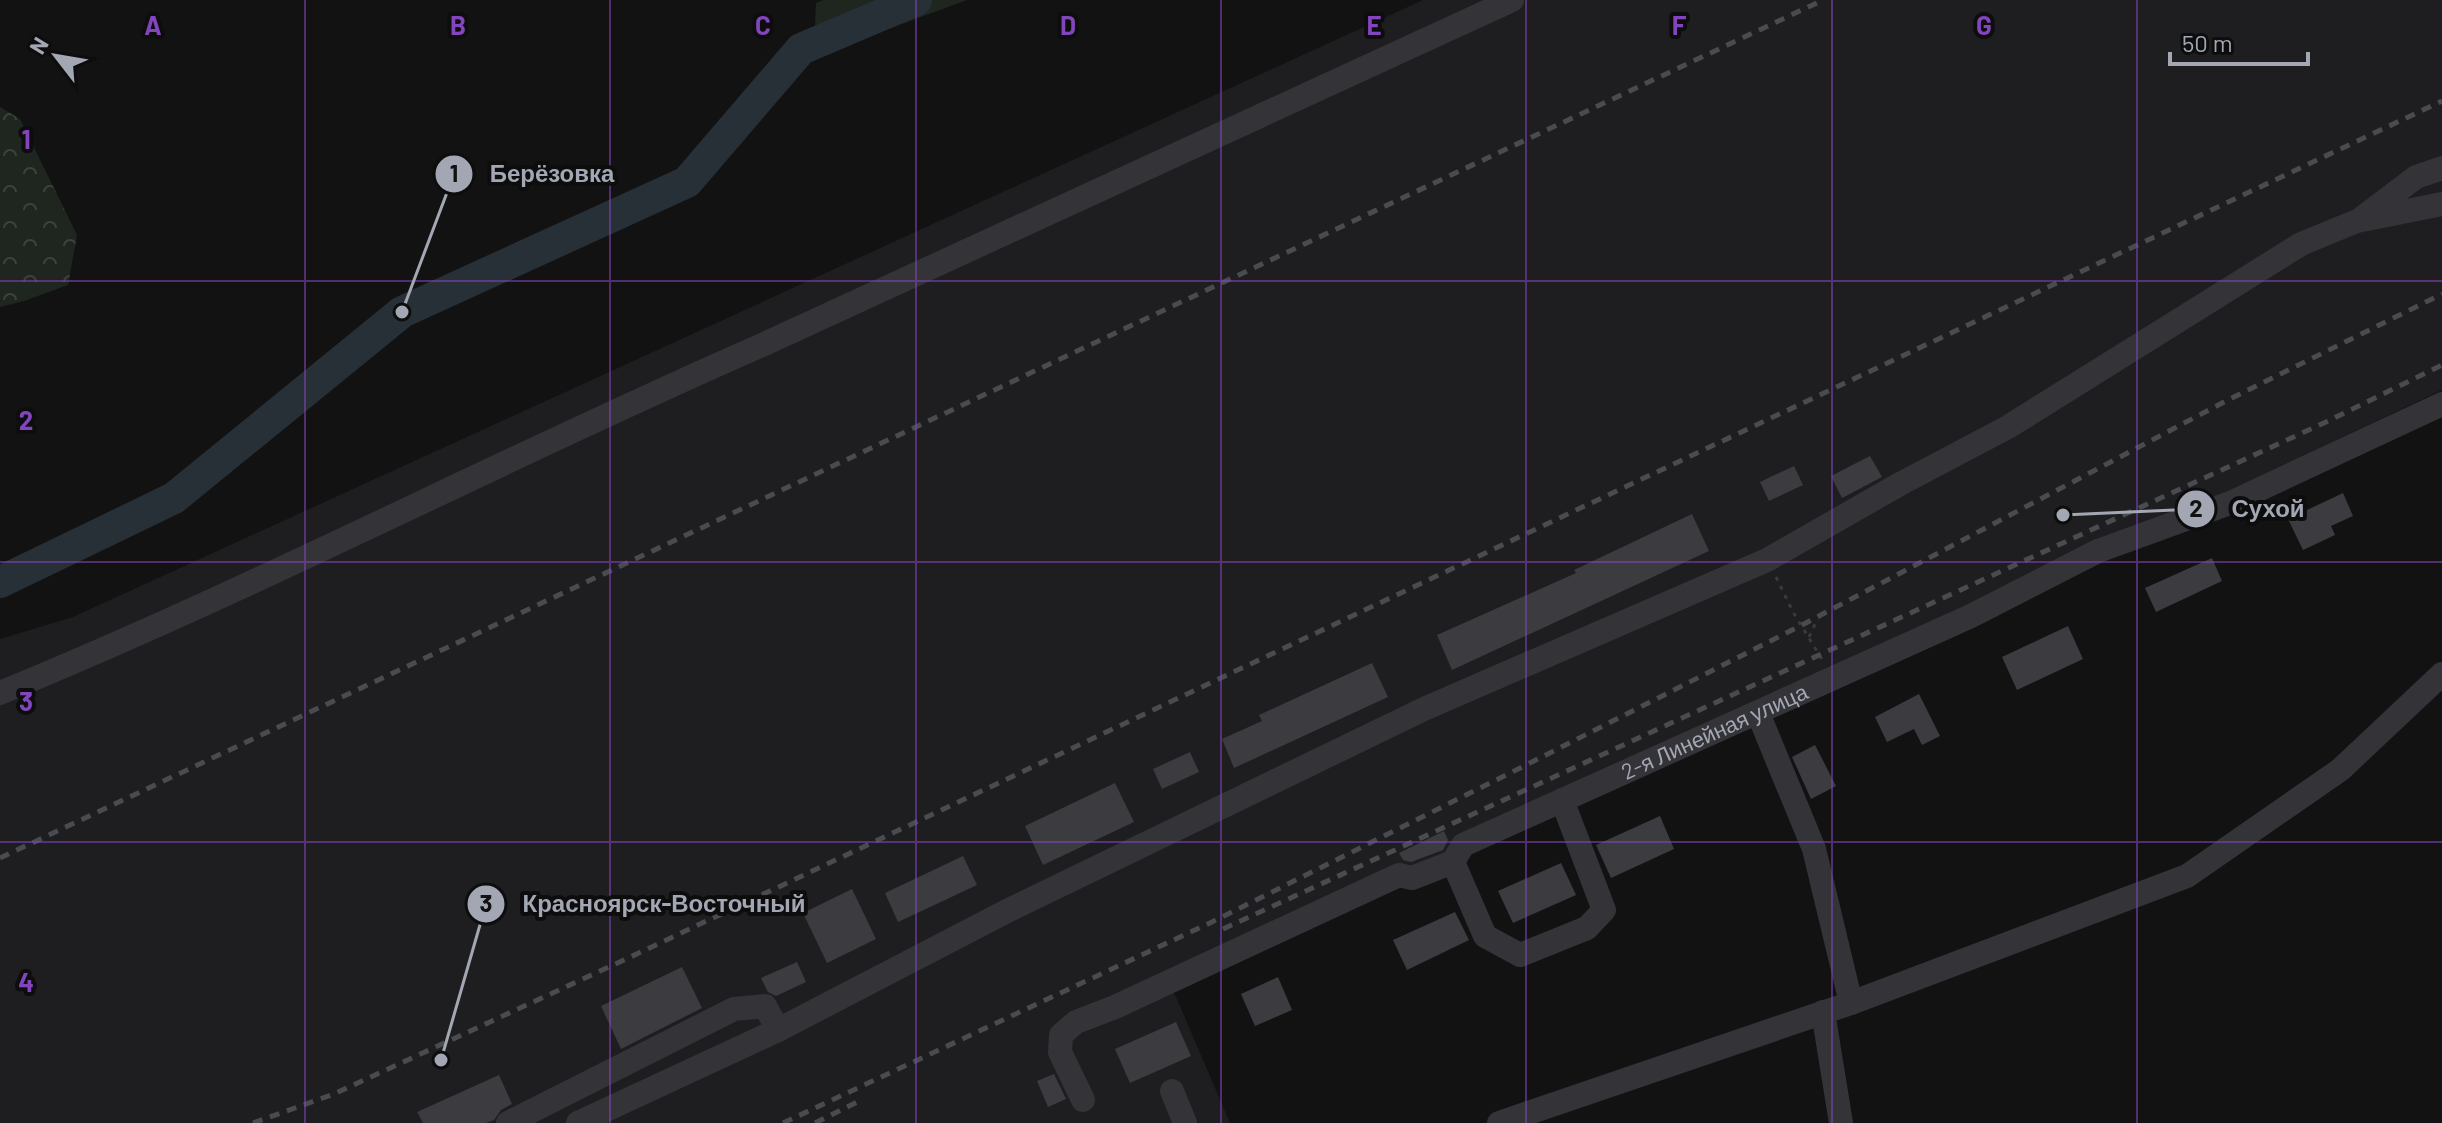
<svg xmlns="http://www.w3.org/2000/svg" width="2442" height="1123" font-family="Barlow,sans-serif">
<defs>
<pattern id="forest-crowns" width="20" height="18" patternUnits="userSpaceOnUse" patternTransform="scale(2)"><rect width="20" height="18" fill="#1e261f"/><path d="M2 6a3 3 0 1 1 6 0M12 15a3 3 0 1 1 6 0" fill="none" stroke="#3c433d"/></pattern>
</defs>
<rect width="100%" height="100%" fill="#121213"/>
<path fill="#1e1e20" d="M1423 0H2442V390L1173 990 1230 1123H0V639L73 617Z"/>
<path fill="#1e261f" d="M823 0H967L883 31 815 26 816 3Z"/>
<path fill="url(#forest-crowns)" d="M0 107 20 119 77 235 68 285 24 301 0 307Z"/>
<g fill="none" stroke-linecap="round" stroke-linejoin="round">
<path stroke="#283037" stroke-width="32" d="M0 582 174 498 402 312 687 182 801 49 916 0"/>
</g>
<g fill="#3c3c40">
<path d="M1870 456 1882 477 1842 498 1831 476Z"/>
<path d="M1794 466 1803 485 1769 501 1760 482Z"/>
<path d="M2343 493 2353 516 2331 526 2335 535 2303 550 2288 519Z"/>
<path d="M1692 514 1709 551 1452 670 1437 635 1576 573 1574 570Z"/>
<path d="M2212 558 2222 581 2156 612 2145 588Z"/>
<path d="M2068 626 2083 659 2017 690 2002 657Z"/>
<path d="M1372 663 1388 697 1234 768 1222 739 1262 721 1259 715Z"/>
<path d="M1919 694 1940 736 1922 745 1914 729 1887 742 1875 717Z"/>
<path d="M1815 745 1836 786 1811 799 1792 757Z"/>
<path d="M1190 752 1199 772 1162 789 1153 769Z"/>
<path d="M1115 783 1134 822 1043 865 1025 826Z"/>
<path d="M1660 816 1674 849 1611 878 1596 845Z"/>
<path d="M1444 831 1448 840 1443 850 1411 862 1403 860 1399 853Z"/>
<path d="M963 856 977 885 898 922 885 893Z"/>
<path d="M1561 863 1576 895 1513 923 1498 891Z"/>
<path d="M852 889 876 939 827 963 803 913Z"/>
<path d="M1455 912 1469 940 1407 970 1393 940Z"/>
<path d="M797 962 806 982 776 996 768 992 761 978Z"/>
<path d="M682 967 702 1008 621 1049 601 1006Z"/>
<path d="M1278 977 1292 1010 1255 1026 1241 994Z"/>
<path d="M1176 1022 1191 1056 1130 1083 1115 1049Z"/>
<path d="M1054 1074 1066 1099 1048 1107 1037 1081Z"/>
<path d="M499 1075 512 1104 501 1110 494 1120 486 1123H423L417 1112Z"/>
</g>
<g fill="none" stroke-linecap="round" stroke-linejoin="round">
<g stroke="#393a3f" stroke-width="3" stroke-dasharray="4 6" stroke-linecap="butt">
<path d="M1776 577 1793 612 1823 661"/>
<path d="M1809 637 1817 620"/>
</g>
<g stroke="#333338" stroke-width="24">
<path d="M2362 218 2416 177 2442 168"/>
<path d="M0 693C258 587 504 458 760 346L1512 0"/>
<path d="M1758 713 1814 849 1851 1003"/>
<path d="M1453 862 1485 936 1520 955 1587 928 1604 910 1562 800"/>
<path d="M1823 1012 1841 1123"/>
<path d="M1172 1091 1185 1123"/>
<path id="s1" d="M1083 1100 1060 1052 1061 1035 1076 1022 1115 1007 1399 875 1412 878 1453 862 1463 845 1971 616 2098 551 2230 503 2442 404"/>
<path d="M508 1123 734 1009 765 1006 778 1030"/>
<path d="M578 1123 778 1030 1009 910 1424 709 1767 560 1900 484 2008 427 2301 244 2357 221 2442 204"/>
<path d="M1499 1123 1851 1003 2187 876 2340 770 2442 674"/>
</g>
<g stroke="#4a4b51" stroke-width="5" stroke-dasharray="10 8" stroke-linecap="butt">
<path d="M0 858 1823 0"/>
<path d="M1223 929 2326 422 2442 365"/>
<path d="M253 1123 334 1094 624 960 2442 101"/>
<path d="M783 1123 1212 922 1528 764 1802 625 2224 402 2442 294"/>
<path d="M815 1123 861 1100"/>
</g>
</g>
<path fill="none" stroke="#8345bd" stroke-width="2" stroke-opacity="0.55" d="M305 0V1123M610 0V1123M916 0V1123M1221 0V1123M1526 0V1123M1832 0V1123M2137 0V1123M0 281H2442M0 562H2442M0 842H2442"/>
<g text-anchor="middle" stroke-width="8" stroke-linejoin="round" paint-order="stroke">
<g font-size="22" fill="#a3a7b4" stroke="#0d0d0e">
<text dy="8" stroke="none"><textPath href="#s1" startOffset="798">2-я Линейная улица</textPath></text>
</g>
</g>
<g font-size="26" text-anchor="middle" font-weight="bold" fill="#8345bd" stroke="#0d0d0e" stroke-width="8" stroke-linejoin="round" paint-order="stroke">
<text x="153" y="35">A</text>
<text x="458" y="35">B</text>
<text x="763" y="35">C</text>
<text x="1068" y="35">D</text>
<text x="1374" y="35">E</text>
<text x="1679" y="35">F</text>
<text x="1984" y="35">G</text>
<text x="26" y="149">1</text>
<text x="26" y="430">2</text>
<text x="26" y="711">3</text>
<text x="26" y="992">4</text>
</g>
<path fill="none" stroke="#a3a7b4" stroke-width="3" d="M402 312L454 174M2063 515L2196 509M441 1060L486 904"/>
<g fill="#a3a7b4" stroke="#0d0d0e" stroke-width="3">
<circle cx="402" cy="312" r="8"/>
<circle cx="2063" cy="515" r="8"/>
<circle cx="441" cy="1060" r="8"/>
<circle cx="454" cy="174" r="20"/>
<circle cx="2196" cy="509" r="20"/>
<circle cx="486" cy="904" r="20"/>
</g>
<g font-size="24" text-anchor="middle" font-weight="bold" fill="#111">
<text x="454" y="182">1</text>
<text x="2196" y="517">2</text>
<text x="486" y="912">3</text>
</g>
<g font-size="24" text-anchor="middle" font-weight="bold" fill="#a3a7b4" stroke="#0d0d0e" stroke-width="8" stroke-linejoin="round" paint-order="stroke">
<text x="552" y="182">Берёзовка</text>
<text x="2268" y="517">Сухой</text>
<text x="664" y="912">Красноярск-Восточный</text>
</g>
<g transform="translate(56 56) rotate(301)" stroke="#0d0d0e" stroke-width="6" paint-order="stroke">
<path d="M0-6L14 30L0 20L-14 30Z" fill="#a3a7b4"/>
<text y="-12" font-size="22" font-weight="bold" text-anchor="middle" fill="#a3a7b4">N</text>
</g>
<path d="M2170 52v12h138v-12" fill="none" stroke="#a3a7b4" stroke-width="4"/>
<text x="2182" y="52" font-size="24" fill="#a3a7b4" stroke="#0d0d0e" stroke-width="6" paint-order="stroke">50 m</text>
</svg>
